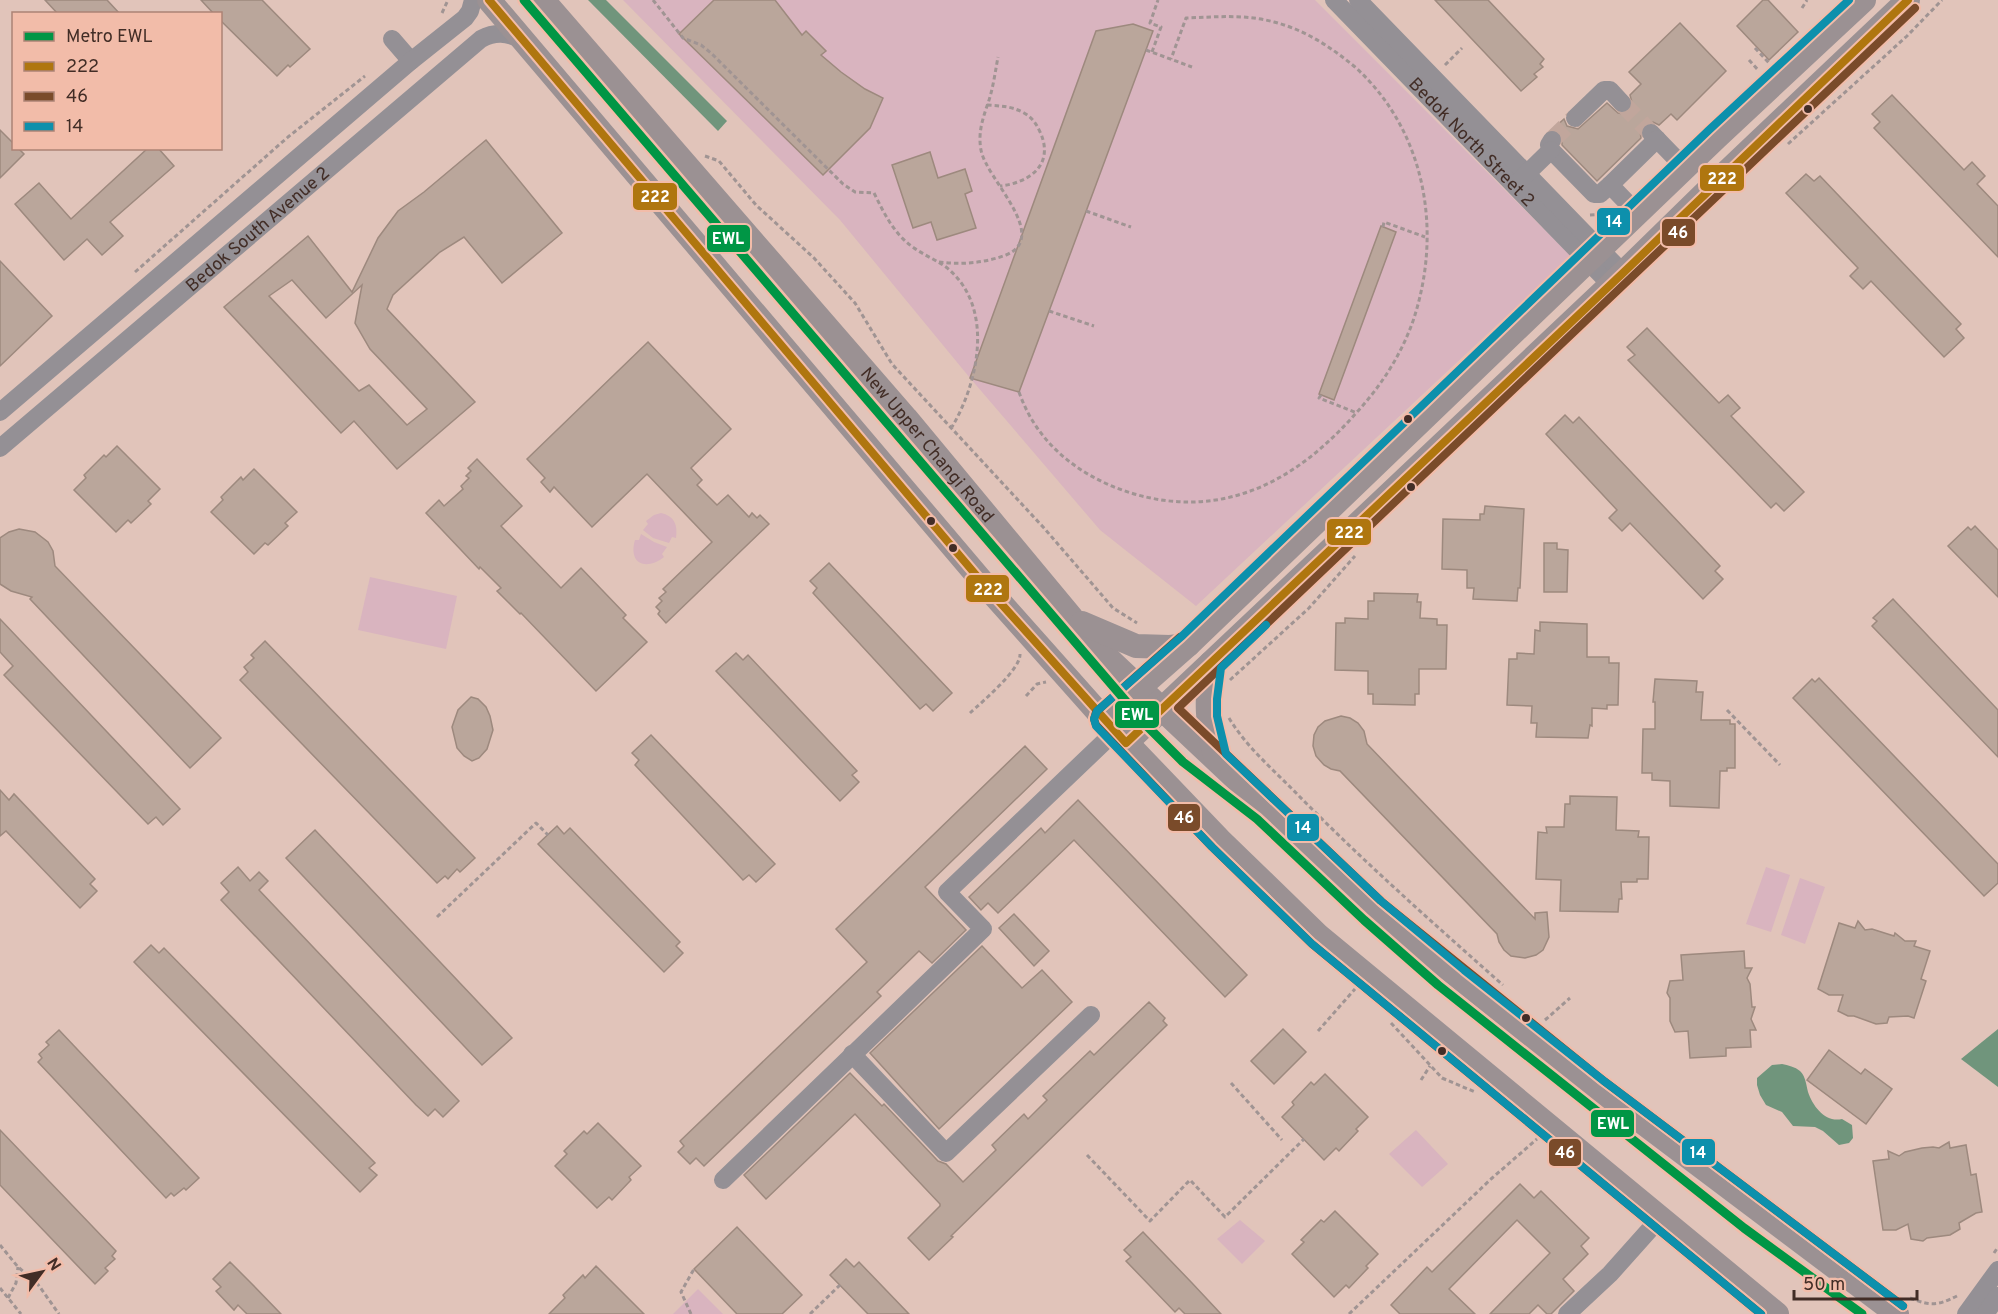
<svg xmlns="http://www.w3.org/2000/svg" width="1998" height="1314" font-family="Overpass,sans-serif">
<rect width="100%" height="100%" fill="#e1c4ba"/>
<g fill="#d9b4bf">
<path d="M623 0H1315L1571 256 1196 606 1100 530 970 378 840 220Z"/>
<path d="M661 513C674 516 678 524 676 538L672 537 669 543 653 538 643 530 648 524 646 521 654 515Z"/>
<path d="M641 534 654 542 667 547 662 554 664 557C646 571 628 564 635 540H639Z"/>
<path d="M370 577 457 596 446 649 358 630Z"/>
<path d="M1766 867 1790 875 1771 932 1746 924Z"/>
<path d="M1800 878 1825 887 1805 944 1781 935Z"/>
<path d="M1416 1130 1448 1164 1422 1187 1389 1154Z"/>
<path d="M1240 1220 1265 1241 1242 1264 1217 1239Z"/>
<path d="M698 1289 723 1314H673Z"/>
</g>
<g fill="#70957c">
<path d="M588 0H606L727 121 718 131Z"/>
<path d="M1998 1029V1087L1961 1059Z"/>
<path d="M1782 1064C1788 1065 1795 1067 1800 1071 1806 1077 1806 1085 1808 1092 1813 1107 1826 1123 1842 1119L1852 1125 1853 1138 1849 1143 1839 1145 1823 1131 1815 1127 1793 1126 1782 1112 1766 1105 1760 1095 1757 1085V1078L1772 1065Z"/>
</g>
<g fill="#baa69b" stroke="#9d897e" stroke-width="1.5" fill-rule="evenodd">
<path d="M45 0H107L120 14H58Z"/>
<path d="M201 0H262L310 49 290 67 288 65 277 76 220 20V14H214Z"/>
<path d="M714 0H775L802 35 806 31 826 51 821 55 841 72 865 89 883 98 870 128 823 175 679 34Z"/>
<path d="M1435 0H1488L1544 59 1540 64 1543 67 1534 74 1537 77 1521 91Z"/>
<path d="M1763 0H1768L1798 32 1769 60 1737 26Z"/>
<path d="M1680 23 1726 71 1677 120 1671 114 1659 125 1653 122 1644 125 1640 131 1641 138 1597 181 1562 145V135L1553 129 1564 119 1567 126 1578 129 1607 103 1618 113 1624 114 1629 112 1633 106 1630 95 1641 84 1629 72Z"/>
<path d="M1133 24 1153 31 1019 392 970 378 1096 31Z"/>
<path d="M1892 95 1964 170 1972 162 1985 176 1977 184 1998 206V257L1874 128 1880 122 1872 114Z"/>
<path d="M0 130 14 144V148H18L24 154 0 178Z"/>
<path d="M486 140 562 233 502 283 464 237 440 252 393 295 387 309 475 402 397 469 354 421 341 433 224 307 308 236 352 292 378 238 398 211 424 192ZM292 280 326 318 362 285 355 323 370 349 427 409 407 425 369 385 359 391 269 296Z"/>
<path d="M148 148H158L174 166 110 222 123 236 102 255 87 239 64 260 15 204 39 183 71 219Z"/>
<path d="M930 152 938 178 965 169 972 191 965 194 976 228 937 240 931 222 913 228 892 165Z"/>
<path d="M1806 174 1814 181 1820 176 1961 324 1956 329 1964 338 1944 357 1871 281 1863 289 1850 276 1858 268 1786 193Z"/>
<path d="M1381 226 1396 232 1334 400 1319 394Z"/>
<path d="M0 261 52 316 0 366Z"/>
<path d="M1647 328 1719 403 1728 395 1740 408 1731 416 1804 492 1784 511 1776 503 1771 508 1628 360 1635 355 1627 347Z"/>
<path d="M648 342 731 429 691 468 702 480 697 485 717 505 728 495 749 517 752 513 757 518 760 515 769 524 666 623 658 614 660 611 656 607 662 601 659 598 666 592 663 589 712 542 647 474 592 527 554 487 550 492 541 482 545 478 527 459Z"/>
<path d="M1565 415 1573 423 1579 417 1720 566 1715 571 1723 579 1703 599 1630 523 1622 531 1609 518 1617 510 1546 434Z"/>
<path d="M117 446 160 489 148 501 151 504 131 523 128 520 116 532 74 490 86 478 84 475 104 455 106 457Z"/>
<path d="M477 459 522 506 501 526 561 588 581 568 626 615 623 618 647 642 596 691 521 613 520 614 497 591 501 588 480 567 479 569 426 513 439 500 444 506 463 489 461 486 469 478 466 476 471 471 468 468Z"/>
<path d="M254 469 297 512 285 523 288 526 268 545 265 543 254 554 211 512 223 500 221 497 241 477 243 480Z"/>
<path d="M1485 506 1524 509 1520 588H1518L1517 601 1473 599 1474 588H1467V570L1442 569 1443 519 1480 520V514H1484Z"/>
<path d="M1975 526 1998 550V597L1948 546 1968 527 1971 530Z"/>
<path d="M19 529 35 532 48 542 53 551 55 566 221 738 190 768 30 599 32 597 11 591 0 584V538L9 532Z"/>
<path d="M1544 543H1557V549L1568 550 1567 592H1544Z"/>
<path d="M829 563 952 693 933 711 926 704 920 709 813 593 817 588 810 581Z"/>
<path d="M1374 593 1418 594 1417 602H1421L1420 618 1437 619V625H1447L1446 669H1419V694H1415V705L1373 704V694H1368V671L1335 670 1336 623H1345V618L1368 619V601H1374Z"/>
<path d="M1893 599 1998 710V757L1872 626 1877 621 1873 618Z"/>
<path d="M0 619 180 809 163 825 156 817 148 824 4 675 13 666 0 652Z"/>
<path d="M1540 622 1587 624V657H1609V663H1619L1618 705H1607V709L1592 708V726L1590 725 1588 738 1536 737 1537 723H1531L1532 706 1507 705 1509 659H1517V653L1534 654 1535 630 1540 631Z"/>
<path d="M265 641 475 858 460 872 457 869 448 879 445 876 437 883 240 680 248 672 244 667 254 658 251 655Z"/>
<path d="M736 653 743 660 748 655 857 771 852 775 859 782 840 801 716 671Z"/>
<path d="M1819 678 1998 864V883L1984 896 1793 698 1812 679 1815 682Z"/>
<path d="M1655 679 1697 681 1696 692H1703L1701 720H1730V724H1735V768H1727V771H1720L1719 808 1670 806V781L1652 780V773H1642L1643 729H1655V702H1653Z"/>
<path d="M471 697 478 699 486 707 490 716 493 730 487 749 479 758 472 761 464 756 457 748 452 727 458 710Z"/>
<path d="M1341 716 1350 718 1358 723 1364 731 1367 744 1535 919V913L1547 912 1549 937 1543 950 1536 955 1525 958 1511 956 1504 950 1499 942 1497 934 1340 771 1331 769 1324 765 1316 756 1313 746 1314 735 1318 727 1325 721Z"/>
<path d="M651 735 775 864 756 882 749 875 743 880 635 765 639 760 632 753Z"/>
<path d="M1025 746 1047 769 925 887 966 930 932 963 919 951 877 992 881 996 704 1166 696 1158 690 1164 678 1152 684 1146 680 1141 867 962 836 929Z"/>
<path d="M0 790 9 800 14 794 95 879 90 884 97 891 80 908 6 831 0 836Z"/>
<path d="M1570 796 1617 797 1616 830 1639 831 1638 837H1649L1648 879H1637V882H1621L1622 899H1619L1618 912 1560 911 1561 880 1536 879 1538 832 1547 833 1546 827H1564L1565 804H1570Z"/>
<path d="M1078 800 1247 975 1225 997 1074 840 998 913 988 903 981 910 969 897 1041 828 1045 833Z"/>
<path d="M557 826 564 834 570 828 680 942 676 946 683 953 664 972 538 844Z"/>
<path d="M315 830 512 1038 482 1065 286 858Z"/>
<path d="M238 867 250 881 259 872 268 881 259 890 459 1101 443 1117 435 1109 428 1116 416 1105 221 900 229 892 221 883Z"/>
<path d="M1014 914 1049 951 1034 966 999 928Z"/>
<path d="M1858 921 1865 930 1872 929 1894 936 1895 933 1905 941H1916L1914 946 1930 951 1921 979 1926 981 1914 1018 1908 1016 1889 1017 1887 1023 1876 1024 1854 1016H1848L1838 1011 1843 995H1829L1818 989 1839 923 1855 928Z"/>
<path d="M151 945 159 953 164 948 375 1163 369 1168 377 1175 360 1192 134 962Z"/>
<path d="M982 946 1022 988 1042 970 1072 1002 939 1129 870 1053Z"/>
<path d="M1744 951 1745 968H1752L1747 978 1750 984 1752 1007H1755L1751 1019 1756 1030H1750L1751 1047 1726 1048V1056L1690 1058 1688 1031 1675 1032 1670 1021V998L1667 993 1670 981 1683 980 1681 955Z"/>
<path d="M1149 1002 1165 1018 1163 1021 1167 1025 951 1236 953 1237 929 1260 908 1238 940 1206V1204L855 1114 766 1199 744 1175 850 1073 882 1106 884 1104 938 1161 946 1164 963 1182 996 1150 992 1145 1024 1114 1028 1119 1047 1100 1043 1096 1090 1051 1094 1055Z"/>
<path d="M1283 1029 1306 1052 1274 1084 1251 1061Z"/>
<path d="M59 1030 199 1178 186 1190 184 1188 174 1196 171 1193 166 1198 38 1062 42 1058 39 1054 49 1045 46 1042Z"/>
<path d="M1829 1050 1861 1074 1865 1069 1892 1089 1866 1124 1807 1080Z"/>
<path d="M1325 1074 1368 1117 1356 1129 1358 1131 1339 1151 1336 1148 1324 1160 1282 1117 1294 1105 1292 1102 1311 1082 1314 1085Z"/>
<path d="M598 1123 641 1166 629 1177 631 1180 612 1200 609 1197 597 1208 555 1166 567 1154 564 1151 584 1131 587 1134Z"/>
<path d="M0 1130 116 1251 112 1256 115 1259 105 1268 108 1271 95 1284 0 1185Z"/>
<path d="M1949 1142 1950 1148 1966 1145 1971 1175 1976 1174 1982 1212 1976 1213 1959 1223 1960 1229 1950 1235 1927 1238 1923 1241 1911 1239 1908 1224 1896 1230H1883L1873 1161 1889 1159 1888 1151 1899 1156 1905 1152 1922 1148 1933 1147 1939 1148Z"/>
<path d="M1520 1184 1534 1198 1541 1191 1589 1238 1581 1246 1588 1254 1563 1279 1574 1291 1551 1314H1547L1538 1305 1529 1314H1490L1550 1253 1517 1220 1449 1289 1475 1314H1400L1391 1305 1427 1267 1432 1272Z"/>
<path d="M1335 1211 1378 1254 1366 1266 1368 1268 1349 1288 1346 1285 1334 1297 1292 1254 1304 1242 1301 1240 1321 1220 1324 1222Z"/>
<path d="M737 1227 802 1295 782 1314H737L694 1269Z"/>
<path d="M1143 1232 1192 1283 1221 1314H1185L1179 1308 1175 1312 1126 1261 1131 1257 1124 1250Z"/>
<path d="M846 1259 854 1267 859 1262 909 1314H868L830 1275Z"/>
<path d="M230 1262 250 1282 281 1314H247L238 1305 234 1310 216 1291 221 1287 213 1279Z"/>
<path d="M596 1266 644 1314H549L565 1298 563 1295 583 1275 585 1278Z"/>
</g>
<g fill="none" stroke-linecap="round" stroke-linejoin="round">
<g stroke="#c1a69c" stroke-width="18" stroke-dasharray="18 9" stroke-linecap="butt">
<path d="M1622 103 1651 133"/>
<path d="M1552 140 1575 118"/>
</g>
<g stroke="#a09493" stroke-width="3" stroke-dasharray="4.5 3" stroke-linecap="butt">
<path d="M653 0 683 38 701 45 711 53 843 184 855 192 874 193C885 215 894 234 914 248 924 255 936 260 946 267 995 306 979 381 952 427"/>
<path d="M1802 8 1807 0"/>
<path d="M442 13 448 0"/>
<path d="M1755 48 1770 64"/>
<path d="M1146 50 1192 67"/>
<path d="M1152 52 1161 27 1150 23 1158 0"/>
<path d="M1749 60 1759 71"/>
<path d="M1445 65 1462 48"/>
<path d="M987 105C1000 106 1012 106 1024 113 1033 118 1037 125 1041 134 1054 166 1028 183 1000 186"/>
<path d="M1788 144 1907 36 1942 0"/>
<path d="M705 156 719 161 756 205 814 258 855 303 892 364 1044 528 1113 608 1137 623"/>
<path d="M1086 211 1131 227"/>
<path d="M1590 215 1607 214"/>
<path d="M1383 227 1384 222 1425 237"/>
<path d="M939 262C961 265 985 263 1006 255 1051 236 986 179 981 150 978 134 982 121 987 106 993 90 995 73 998 57"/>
<path d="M135 272 288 137 365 76"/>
<path d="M1049 311 1094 326"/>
<path d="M1019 392C1037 444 1080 477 1131 493 1223 521 1297 481 1357 412 1381 386 1401 355 1413 321 1443 232 1426 131 1355 67 1331 47 1305 30 1274 22 1245 14 1216 17 1186 18L1171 59"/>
<path d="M1321 395 1319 398 1357 413"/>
<path d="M1230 680 1309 608 1355 556"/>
<path d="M1026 696 1037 684 1046 682"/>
<path d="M1727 710 1780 765"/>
<path d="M970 713C982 702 1021 669 1020 654"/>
<path d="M1229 718C1247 748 1275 771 1299 796 1364 862 1433 923 1503 985"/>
<path d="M437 917 536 823 548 835"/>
<path d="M1545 1020 1570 998"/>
<path d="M1391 1023 1442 1078 1475 1092"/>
<path d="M1318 1031 1355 989"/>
<path d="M1421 1080 1430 1066"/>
<path d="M1231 1083 1282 1140"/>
<path d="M1087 1155 1150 1221 1190 1180 1225 1217 1304 1139"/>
<path d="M0 1245 18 1267 37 1283 59 1314"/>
<path d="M1994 1253 1998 1247"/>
<path d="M0 1288 21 1314"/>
<path d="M8 1298 16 1283 18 1267"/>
<path d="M1910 1298C1930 1306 1937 1306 1957 1296"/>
<path d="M691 1314 681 1292 694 1269"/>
<path d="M810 1314 840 1285"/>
<path d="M1349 1314 1491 1179 1537 1139"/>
</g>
<g stroke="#949095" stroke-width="18">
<path id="s1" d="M1334 0 1611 285"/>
<path d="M1358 0 1623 273"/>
<path d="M392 39 411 61"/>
<path d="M1575 118 1604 90H1610L1622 103"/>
<path d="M1651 133 1685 168"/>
<path d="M1552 140 1549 145 1551 150 1594 194H1600L1610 185"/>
<path d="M1518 182 1551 150"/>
<path d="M1638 214 1610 185 1657 139"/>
<path d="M0 412 411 61 465 18 470 11 473 0"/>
<path id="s2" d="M0 448 481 39C496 31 506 33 521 39"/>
<path d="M852 1054 946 1153 1091 1015"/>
<path d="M723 1180 983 929 947 892 1103 743"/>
<path d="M1567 1314 1610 1274 1660 1218"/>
<path d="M1966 1314 1998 1270"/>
<path d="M1985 1314 1998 1296"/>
</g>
<g stroke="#9b9193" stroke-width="24">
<path d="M489 0 992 593 1104 719 1220 840 1319 936 1777 1314"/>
<path id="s3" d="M543 0 906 418 1072 618 1112 662 1374 909 1598 1089 1897 1314"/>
<path d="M1082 623 1136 646 1170 647 1188 645"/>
<path d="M1211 663C1206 697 1206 726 1216 759"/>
<path d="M1104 719 1188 645 1716 138 1864 0"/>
<path d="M1126 743 1623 273 1715 183 1908 0"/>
</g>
<g stroke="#f2bca9" stroke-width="12">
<path id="bus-1" d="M489 0 987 588 1126 743 1623 273 1908 0"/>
</g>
<g stroke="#f2bca9" stroke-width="12">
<g id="bus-2">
<path d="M1180 637 1096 712 1094 719 1096 725 1212 847 1312 944 1761 1314"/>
<path d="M1903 1306 1604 1081 1381 901 1178 708 1915 8"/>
</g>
</g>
<g stroke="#f2bca9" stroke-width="12">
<g id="bus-3">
<path d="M1266 625 1221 668 1217 699V716L1226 754 1381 901 1464 970 1604 1081 1903 1306"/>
<path d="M1761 1314 1312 944 1212 847 1096 726 1094 719 1097 711 1181 637 1709 130 1849 0"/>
</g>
</g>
<use href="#bus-1" stroke="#af760f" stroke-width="8"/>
<use href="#bus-2" stroke="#7a4b2a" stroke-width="8"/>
<use href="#bus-3" stroke="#0d90ac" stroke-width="8"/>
<g stroke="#f2bca9" stroke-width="14">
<path id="metro-1" d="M524 0 1148 727 1183 762 1257 819 1364 920 1438 985 1744 1228 1862 1314"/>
</g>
<use href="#metro-1" stroke="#009645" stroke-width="9"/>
</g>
<g fill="#422d26" stroke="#f2bca9" stroke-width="2">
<circle cx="1808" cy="109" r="5"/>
<circle cx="1408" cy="419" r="5"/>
<circle cx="1411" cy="487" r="5"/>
<circle cx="931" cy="521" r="5"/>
<circle cx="953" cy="548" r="5"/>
<circle cx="1526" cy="1018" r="5"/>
<circle cx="1442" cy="1051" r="5"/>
</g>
<g text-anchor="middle" stroke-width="4.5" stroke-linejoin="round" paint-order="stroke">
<g font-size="18" fill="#422d26" stroke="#f2bca9">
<text dy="6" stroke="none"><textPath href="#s1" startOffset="198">Bedok North Street 2</textPath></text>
<text dy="6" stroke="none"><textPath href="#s2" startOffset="338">Bedok South Avenue 2</textPath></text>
<text dy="6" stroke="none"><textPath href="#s3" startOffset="588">New Upper Changi Road</textPath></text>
</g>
</g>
<g stroke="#f2bca9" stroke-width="2">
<rect x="1699" y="164" width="46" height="28" rx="6" fill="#af760f"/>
<rect x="632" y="182" width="46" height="29" rx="6" fill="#af760f"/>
<rect x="1596" y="207" width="35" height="29" rx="6" fill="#0d90ac"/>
<rect x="1661" y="218" width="35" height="29" rx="6" fill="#7a4b2a"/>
<rect x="706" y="224" width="45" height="29" rx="6" fill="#009645"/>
<rect x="1326" y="518" width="46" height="28" rx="6" fill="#af760f"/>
<rect x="965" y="574" width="45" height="29" rx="6" fill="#af760f"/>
<rect x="1114" y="700" width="46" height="29" rx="6" fill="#009645"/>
<rect x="1167" y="803" width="34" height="29" rx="6" fill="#7a4b2a"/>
<rect x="1286" y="813" width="34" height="29" rx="6" fill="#0d90ac"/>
<rect x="1590" y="1109" width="45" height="29" rx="6" fill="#009645"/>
<rect x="1681" y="1138" width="35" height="28" rx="6" fill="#0d90ac"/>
<rect x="1548" y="1138" width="34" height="29" rx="6" fill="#7a4b2a"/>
</g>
<g font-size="16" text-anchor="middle" font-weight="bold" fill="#fff">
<text x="1722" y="184">222</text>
<text x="655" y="202">222</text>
<text x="1614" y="227">14</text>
<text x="1678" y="238">46</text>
<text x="728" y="244">EWL</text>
<text x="1349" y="538">222</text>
<text x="988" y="595">222</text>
<text x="1137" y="720">EWL</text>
<text x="1184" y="823">46</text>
<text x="1303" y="833">14</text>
<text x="1613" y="1129">EWL</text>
<text x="1698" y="1158">14</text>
<text x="1565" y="1158">46</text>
</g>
<rect x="12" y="12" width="210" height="138" fill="#f2bca9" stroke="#ac8375" stroke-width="1.5"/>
<rect x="24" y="32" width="30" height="9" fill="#009645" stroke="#ac8375" stroke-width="1.5"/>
<text x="66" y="42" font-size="18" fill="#422d26">Metro EWL</text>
<rect x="24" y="62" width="30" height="9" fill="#af760f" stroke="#ac8375" stroke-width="1.5"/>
<text x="66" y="72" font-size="18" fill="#422d26">222</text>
<rect x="24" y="92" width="30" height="9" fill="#7a4b2a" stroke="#ac8375" stroke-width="1.5"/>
<text x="66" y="102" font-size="18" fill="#422d26">46</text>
<rect x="24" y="122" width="30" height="9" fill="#0d90ac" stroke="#ac8375" stroke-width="1.5"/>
<text x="66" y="132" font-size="18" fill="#422d26">14</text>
<g transform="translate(42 1272) rotate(57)" stroke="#f2bca9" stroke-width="4.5" paint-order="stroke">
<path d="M0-4.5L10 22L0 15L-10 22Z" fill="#422d26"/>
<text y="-9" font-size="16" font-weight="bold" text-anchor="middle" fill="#422d26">N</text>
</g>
<path d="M1794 1290v9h123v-9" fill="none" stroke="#422d26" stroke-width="3"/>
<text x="1803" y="1290" font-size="18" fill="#422d26" stroke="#f2bca9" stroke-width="4.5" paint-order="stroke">50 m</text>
</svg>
